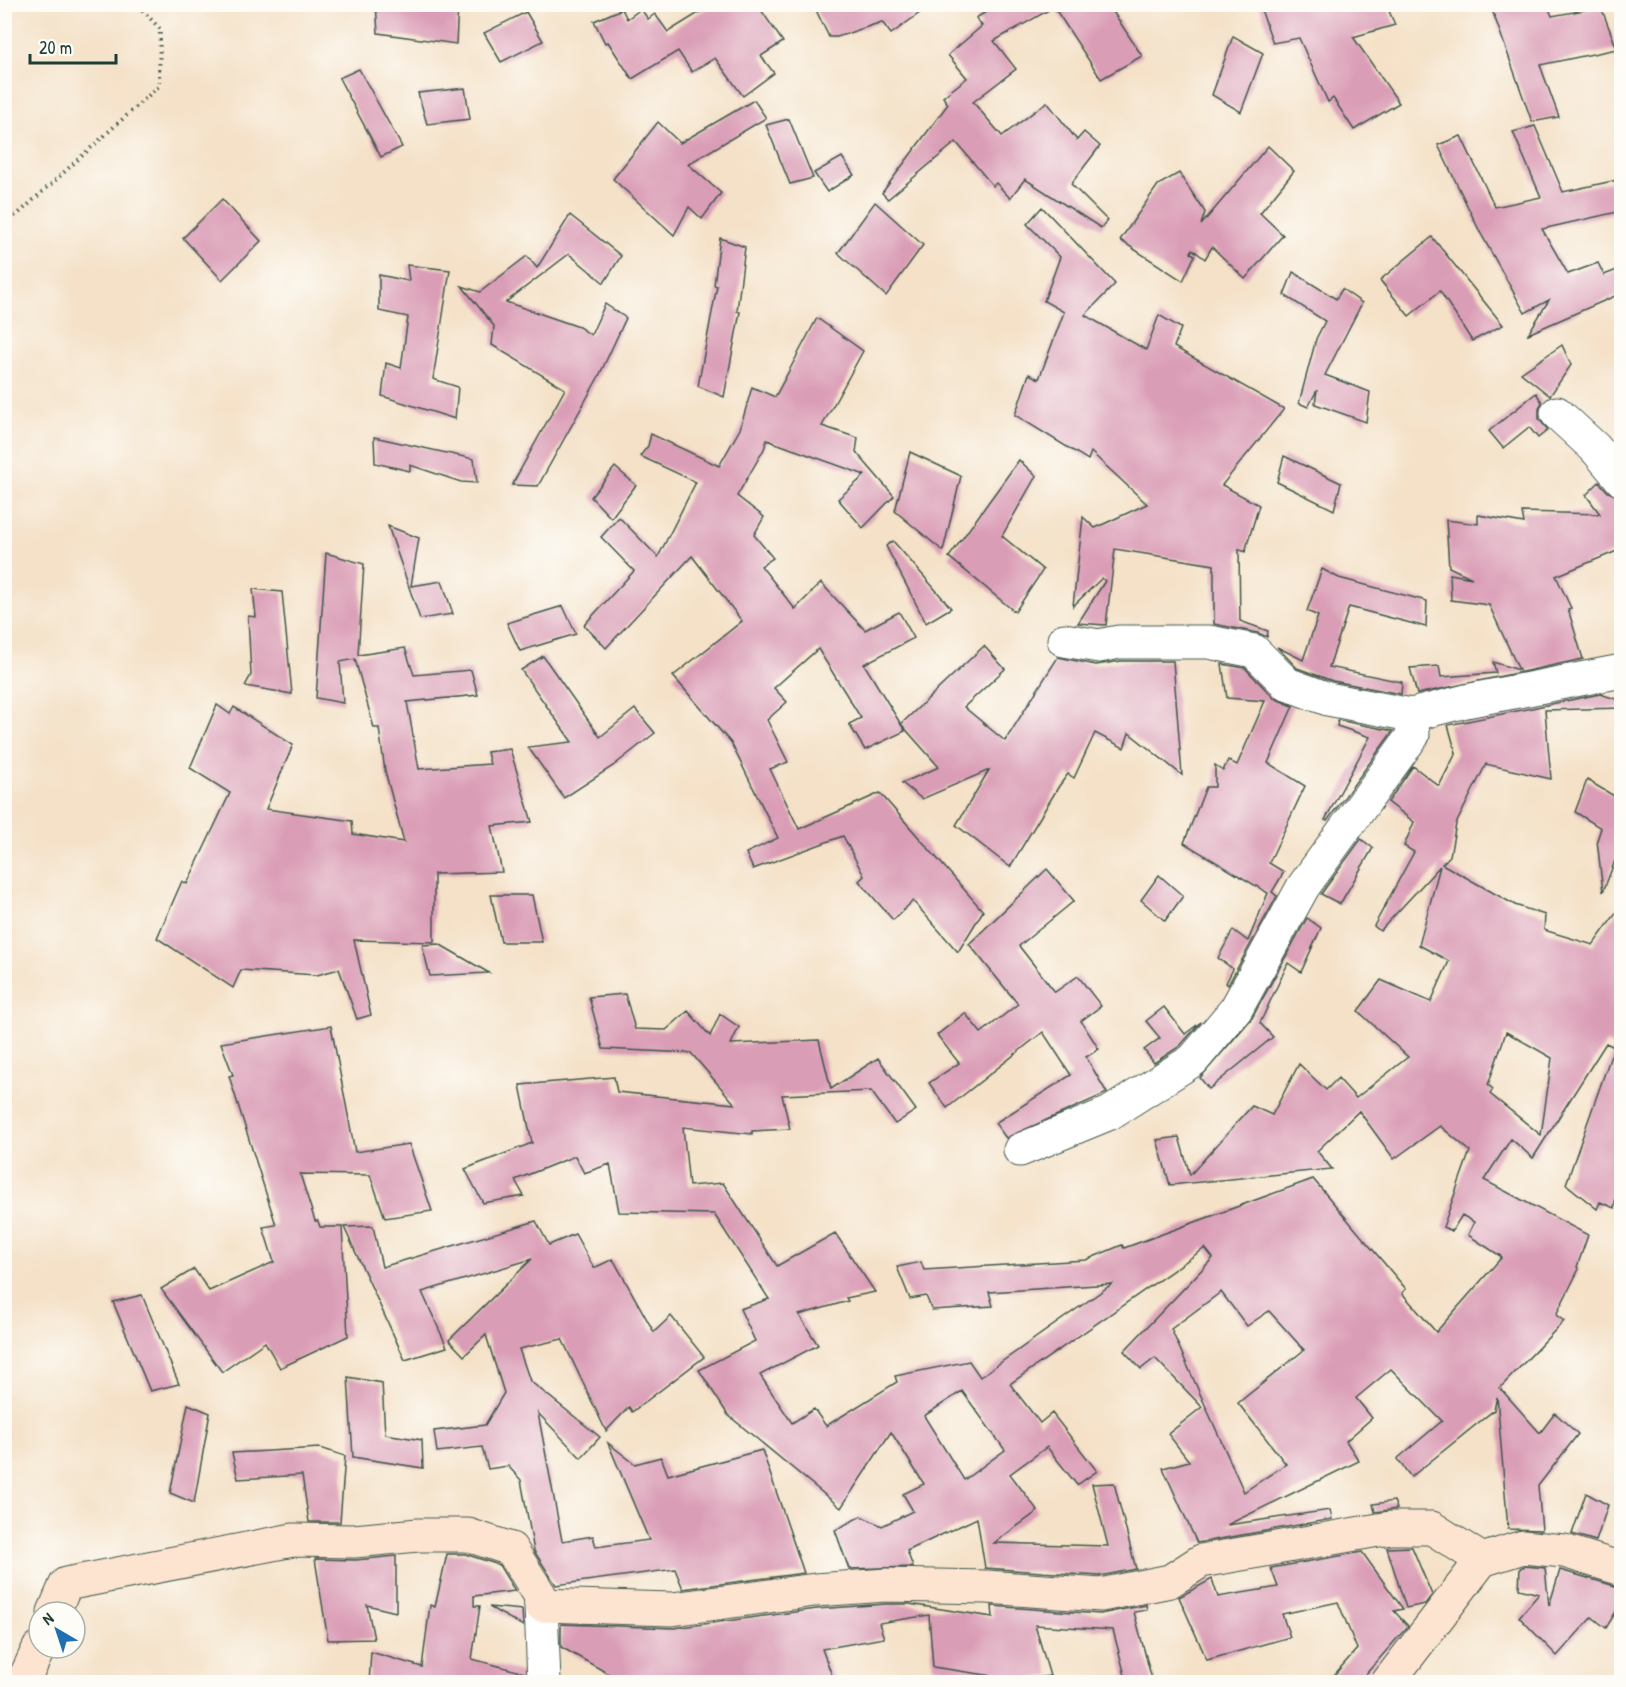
<svg xmlns="http://www.w3.org/2000/svg" width="1626" height="1687" font-family="'Patrick Hand',sans-serif">
<rect width="100%" height="100%" fill="#fdfcf7"/>
<filter id="ink" filterUnits="userSpaceOnUse"><feTurbulence type="fractalNoise" baseFrequency=".0167" numOctaves="2"/><feDisplacementMap in="SourceGraphic" scale="12" xChannelSelector="R" yChannelSelector="G"/><feConvolveMatrix kernelMatrix="1 2 1 2 8 2 1 2 1" color-interpolation-filters="sRGB"/></filter>
<filter id="wash" filterUnits="userSpaceOnUse"><feTurbulence type="fractalNoise" baseFrequency=".008" numOctaves="4" result="noise"/><feDisplacementMap in="SourceGraphic" scale="24" xChannelSelector="R" yChannelSelector="G"/><feGaussianBlur stdDeviation="1.35" result="paint"/><feColorMatrix in="noise" values="0 0 0 0 0 0 0 0 0 0 0 0 0 0 0 0 0 1.4 0 .05"/><feComposite in="paint" operator="in"/></filter>
<g filter="url(#wash)">
<rect width="100%" height="100%" fill="#f4e1c7"/>
<g id="blocks">
<g fill="#da9db6" fill-rule="evenodd">
<path d="M376 4H458L456 44 378 33Z"/>
<path d="M713 4H757L783 42 761 56 774 73 743 96 715 58 692 72 678 51 632 79 608 42 605 43 594 21 622 9 627 19 641 9 648 19 655 14 668 32Z"/>
<path d="M813 4H932L891 34 882 22 837 37H829Z"/>
<path d="M999 4H1108L1142 56 1101 79 1054 7 994 41 1016 69 973 102 1002 136 1047 102 1077 140 1084 132 1100 146 1071 184 1107 220 1101 228 1025 179 1010 198 996 183 993 186 956 142 888 199 882 193 948 104 943 97 967 78 948 55 982 26 976 18Z"/>
<path d="M1259 4H1386L1395 25 1353 37 1399 103 1354 130 1333 98 1328 102 1299 38 1273 43Z"/>
<path d="M1490 4H1547L1552 16 1601 7 1617 49 1540 65 1559 117 1532 122Z"/>
<path d="M526 12 543 41 501 62 484 33Z"/>
<path d="M1233 36 1263 53 1241 112 1212 95Z"/>
<path d="M359 69 402 147 381 157 339 78Z"/>
<path d="M465 88 470 119 427 124 418 93Z"/>
<path d="M754 100 766 118 688 164 721 193 702 219 689 207 674 235 613 179 658 122 680 143Z"/>
<path d="M789 119 813 178 790 184 766 125Z"/>
<path d="M1535 126 1563 192 1622 179V211L1542 229 1568 274 1598 263 1604 275 1622 268V293L1528 334 1549 300 1525 313 1480 232 1438 145 1461 136 1495 207 1541 197 1513 132Z"/>
<path d="M1268 146 1294 171 1260 213 1283 235 1245 279 1212 247 1205 259 1192 249 1191 253 1195 255 1183 281 1120 240 1158 185 1179 173 1205 212 1201 225Z"/>
<path d="M842 157 854 175 827 192 814 173Z"/>
<path d="M222 199 261 241 222 280 183 238Z"/>
<path d="M875 202 923 245 886 296 838 253Z"/>
<path d="M1042 207 1115 284 1085 315 1146 350 1159 315 1181 328 1174 347 1284 409 1222 485 1259 505 1245 552 1239 549 1240 621 1268 631 1267 637 1258 633 1214 624V565L1115 549 1106 625 1078 623 1105 581 1102 578 1073 606 1083 517 1095 528 1147 504 1091 452 1088 460 1015 415 1029 374 1039 379 1064 312 1044 301 1060 257 1027 224Z"/>
<path d="M570 215 621 256 604 283 569 254 506 302 579 327 591 335 605 304 626 318 599 376 538 486 512 485 565 389 492 345 494 326 462 286 480 292 527 256 537 268Z"/>
<path d="M1432 237 1503 325 1472 341 1440 291 1409 316 1380 280Z"/>
<path d="M720 238 745 247 737 311 740 312 724 397 698 386 717 286 714 285Z"/>
<path d="M407 265 450 270 433 379 458 387 455 419 382 396 386 363 401 368 408 317 379 311V275L409 281Z"/>
<path d="M1293 272 1336 299 1342 289 1362 303 1325 375 1370 392 1366 422 1315 404 1317 390 1308 407 1299 403 1316 339 1325 321 1284 295Z"/>
<path d="M817 318 863 351 822 426 858 438 856 452 894 496 863 528 838 499 865 475 767 440 764 449 737 496 764 517 754 535 773 558 761 566 795 609 821 583 865 630 899 612 914 638 864 664 905 731 865 750 849 724 861 718 818 649 774 688 787 702 767 720 788 762 770 769 799 829 880 793 983 911 958 952 913 901 893 920 859 881 864 876 843 836 753 869 746 853 778 838 731 743 673 676 742 621 692 556 606 648 584 625 634 571 601 537 619 517 658 557 696 482 640 456 648 446 651 434 719 466 740 429 752 387 775 397Z"/>
<path d="M1562 345 1571 365 1550 396 1521 373Z"/>
<path d="M1536 393 1542 402 1539 409V419L1548 430 1538 438 1529 427 1503 448 1489 431Z"/>
<path d="M374 437 474 459 477 483 461 482 410 465V471L375 463Z"/>
<path d="M910 452 961 476 943 551 895 511Z"/>
<path d="M1284 456 1341 483 1334 510 1277 482Z"/>
<path d="M1019 460 1036 476 1002 536 1043 570 1015 612 949 557Z"/>
<path d="M615 467 636 485 611 518 591 497Z"/>
<path d="M1599 482 1608 492 1622 498V549L1556 576 1571 608 1568 609 1583 659 1417 694 1410 668 1439 666 1441 677 1496 673 1493 662 1519 670 1489 605 1451 600 1450 574 1472 578 1449 567 1446 520 1478 524V515L1524 523 1522 512 1600 514 1586 495Z"/>
<path d="M388 526 419 538 411 586 442 581 453 614 420 619Z"/>
<path d="M893 541 934 588 951 608 926 623 886 546Z"/>
<path d="M326 553 364 564 358 655 405 648 414 675 471 670 478 695 407 702 419 769 490 764 487 752 510 749 532 822 492 826 502 872 434 874V942L354 940 371 1015 357 1019 339 969 317 975 241 970 233 988 157 938 182 881 187 884 230 793 190 768 217 705 230 714 234 707 293 745 266 809 352 821 353 834 404 842 385 771 379 728H374L355 659 340 662 343 703 316 698Z"/>
<path d="M1322 569 1339 578 1427 601 1426 627 1349 607 1329 667 1402 682 1401 694 1333 681 1297 668 1277 647 1303 660 1318 616 1307 611Z"/>
<path d="M253 589 282 592 292 694 245 686 251 675 248 616 256 617Z"/>
<path d="M563 606 576 634 520 651 507 623Z"/>
<path d="M984 646 1005 669 964 707 1005 741 1058 657 1096 665 1121 661H1173L1182 775 1129 733 1124 748 1095 733 1074 778 1068 774 1059 786 1010 867 956 825 989 770 922 799 902 783 939 767 901 724Z"/>
<path d="M543 656 600 737 635 709 655 733 613 766 564 798 528 747 572 742 521 670Z"/>
<path d="M1222 664 1245 668 1274 698 1293 706 1268 763 1305 786 1269 863 1284 872 1272 892 1277 896 1228 985 1226 983 1233 969 1218 958 1233 930 1248 941 1268 893 1184 843 1206 787H1215V765L1223 771 1228 760 1237 765 1265 701 1227 698Z"/>
<path d="M1600 694 1622 701V708L1545 710 1551 779 1486 764 1456 824 1450 856 1442 864 1515 905 1545 915 1544 930 1593 945 1622 905V1167L1614 1208 1600 1202 1597 1209 1566 1184 1614 1047 1606 1043 1533 1158 1511 1139 1484 1180 1588 1235 1577 1267 1579 1269 1556 1315 1564 1321 1500 1388 1540 1433 1555 1413 1578 1434 1538 1486 1542 1530 1508 1529 1497 1397 1494 1410 1411 1477 1397 1459 1442 1421 1391 1369 1356 1398 1372 1418 1346 1441 1359 1461 1227 1525 1330 1510 1332 1519 1197 1543 1163 1468 1189 1461 1168 1434 1202 1407 1155 1358 1141 1369 1124 1351 1213 1258 1205 1248 1010 1384 1040 1423 1052 1413 1097 1471 1077 1485 1047 1447 1010 1474 1038 1511 994 1543 1108 1546 1092 1484 1114 1483 1136 1569 1100 1576 985 1568 977 1518 907 1551 913 1567 849 1569 835 1530 861 1516 882 1526 913 1511 903 1494 924 1484 891 1432 841 1508 728 1415 699 1370 755 1341 740 1309 769 1299 714 1214 619 1212 610 1164 584 1173 575 1156 515 1180 524 1196 483 1203 465 1169 532 1143 520 1085 614 1077 617 1092 735 1104 691 1053 603 1049 589 997 625 994 635 1029 666 1030 688 1011 710 1036 720 1014 739 1027 731 1044 819 1040 831 1089 878 1058 916 1110 895 1124 871 1091 782 1095 790 1129 752 1131V1134L683 1127 689 1186 723 1183 777 1266 835 1233 875 1292 846 1298 848 1301 799 1315 818 1345 760 1375 792 1423 814 1409 826 1426 897 1382 895 1376 969 1361 980 1377 1112 1284 989 1292 993 1306 932 1310 926 1296 910 1299 897 1267 921 1262 924 1270 1086 1260 1122 1245 1124 1248 1313 1179 1406 1289 1402 1293 1436 1332 1502 1257 1468 1235 1474 1222 1462 1215 1452 1231 1443 1227 1470 1151 1440 1126 1394 1159 1359 1111 1317 1151 1332 1169 1170 1185 1157 1140 1179 1137 1190 1175 1252 1106 1272 1115 1299 1064 1326 1090 1338 1078 1356 1098 1408 1057 1358 1011 1381 980 1431 1002 1449 961 1419 945 1440 866 1380 931 1374 926 1414 852 1404 846 1414 822 1388 802 1413 766 1439 786 1456 753 1448 725ZM1506 1032 1552 1058 1541 1135 1490 1094 1493 1089 1488 1085ZM1221 1292 1247 1326 1269 1311 1304 1350 1238 1403 1286 1464 1244 1492 1171 1329ZM962 1391 1005 1450 964 1480 924 1416Z"/>
<path d="M1338 720 1393 731 1327 821 1325 820 1370 737 1337 726Z"/>
<path d="M1587 780 1614 796 1622 781V842L1603 892 1597 840 1601 828 1575 812Z"/>
<path d="M1361 839 1373 848 1340 904 1321 894Z"/>
<path d="M1047 869 1074 901 1019 946 1055 992 1078 976 1101 1006 1081 1021 1099 1049 1086 1057 1107 1093 1006 1138 995 1123 1071 1075 1043 1032 947 1108 929 1083 959 1063 937 1035 965 1013 981 1033 1018 1004 969 944Z"/>
<path d="M1159 875 1183 896 1165 921 1141 900Z"/>
<path d="M491 895H532L542 942H501Z"/>
<path d="M1307 918 1321 928 1301 972 1288 963 1260 1023 1273 1037 1209 1089 1200 1078 1252 1018Z"/>
<path d="M439 944 489 973 430 976 422 945Z"/>
<path d="M1164 1007 1185 1034 1201 1022 1180 1046 1154 1063 1144 1050 1160 1038 1146 1021Z"/>
<path d="M331 1026 355 1152 409 1144 432 1211 385 1218 370 1175 300 1174 315 1221H318L320 1227H342L348 1336 280 1368 265 1342 222 1372 161 1289 194 1269 209 1291 274 1262 263 1227 276 1225 229 1076 233 1075 221 1043Z"/>
<path d="M536 1221 549 1245 575 1234 594 1268 613 1259 654 1332 671 1316 704 1357 632 1412 629 1407 606 1431 562 1339 519 1349 530 1381 600 1437 581 1458 538 1413 562 1541 593 1536 596 1547 649 1540 608 1443 635 1464 661 1457 668 1475 762 1450 804 1573 683 1589 675 1569 556 1585 534 1551 521 1480 508 1466 488 1469 482 1447 437 1452 434 1431 485 1425 504 1393 486 1335 464 1356 449 1340 532 1259 422 1292 447 1347 405 1360 344 1227 373 1226 382 1267Z"/>
<path d="M142 1295 179 1384 150 1391 113 1302Z"/>
<path d="M348 1377 382 1383 385 1434 422 1440 423 1468 353 1457Z"/>
<path d="M188 1404 210 1413 194 1503 170 1493Z"/>
<path d="M320 1448 345 1456 340 1522H309L302 1475 238 1479 232 1453Z"/>
<path d="M1586 1493 1608 1505 1596 1541 1572 1534Z"/>
<path d="M1394 1501 1397 1509 1375 1512 1373 1504Z"/>
<path d="M1412 1547 1432 1595 1425 1604 1406 1608 1387 1548Z"/>
<path d="M1362 1552 1403 1609 1394 1611 1408 1626 1358 1683H1327L1357 1649 1338 1602 1282 1614 1290 1637 1207 1660 1179 1597 1212 1579 1218 1597 1278 1587 1271 1568Z"/>
<path d="M447 1554H465L499 1565 515 1591 474 1596V1606H480L472 1659 525 1673V1683H369L371 1652 422 1667 430 1605 435 1607Z"/>
<path d="M396 1556V1612L367 1605 374 1639 328 1640 315 1559 356 1560Z"/>
<path d="M1525 1566 1545 1568 1549 1606 1560 1570 1615 1586 1622 1591V1602L1606 1628 1592 1617 1557 1656 1519 1617 1539 1594 1519 1589 1520 1568Z"/>
<path d="M886 1604H909L993 1617 992 1606 1100 1614 1146 1605 1147 1610 1134 1612 1153 1683H1127L1113 1630 1035 1625 1050 1676 1020 1680 933 1667 929 1615 879 1623 884 1638 822 1649 835 1683H690L641 1677 642 1683H625L561 1647V1624L674 1628 817 1609Z"/>
<path d="M489 1607 522 1610 523 1626Z"/>
</g>
</g>
</g>
<g filter="url(#ink)">
<use href="#blocks" fill-opacity="0" stroke="#3f564a" stroke-width="1.5"/>
<g fill="none" stroke-linecap="round" stroke-linejoin="round">
<g stroke="#3f564a" stroke-width="35">
<g id="street">
<path d="M1557 413 1595 448 1622 480"/>
<path d="M1064 640 1099 646 1119 642H1209L1254 651 1287 684 1328 699 1411 715 1466 701 1622 671"/>
<path d="M1020 1150 1110 1113 1193 1060 1236 1009 1303 887 1413 735 1411 715"/>
<path d="M541 1605 544 1682"/>
</g>
</g>
<g stroke="#3f564a" stroke-width="35">
<g id="secondary">
<path d="M54 1612 66 1584 293 1540 354 1541 418 1535H468L511 1549 540 1595 541 1605 672 1609 815 1590 886 1585 987 1587 1101 1595 1170 1581 1201 1561 1390 1528H1432L1482 1560"/>
<path d="M23 1682 39 1648"/>
<path d="M1388 1682 1482 1560 1523 1547 1564 1551 1622 1569"/>
</g>
</g>
<path stroke="#3f564a" stroke-width="4" stroke-dasharray="1.5 4.5" stroke-linecap="butt" d="M4 222 18 214 159 86 160 29 137 4"/>
<use href="#street" stroke="#fff" stroke-width="33"/>
<use href="#secondary" stroke="#fde4d1" stroke-width="33"/>
</g>
</g>
<rect width="1626" height="1687" fill="none" stroke="#fdfcf7" stroke-width="24"/>
<g transform="translate(57 1630) rotate(321)"><circle r="28" fill="#fdfcf7" stroke="#a4b0a9" stroke-width="1.5"/>
<path d="M0-4.5L10 22L0 15L-10 22Z" fill="#1f6fb2"/>
<text y="-9" font-size="16" font-weight="bold" text-anchor="middle" fill="#1f3d34">N</text>
</g>
<path d="M30 54v9h86v-9" fill="none" stroke="#1f3d34" stroke-width="3"/>
<text x="39" y="54" font-size="18" fill="#1f3d34" stroke="#fdfcf7" stroke-width="4.5" paint-order="stroke">20 m</text>
</svg>
